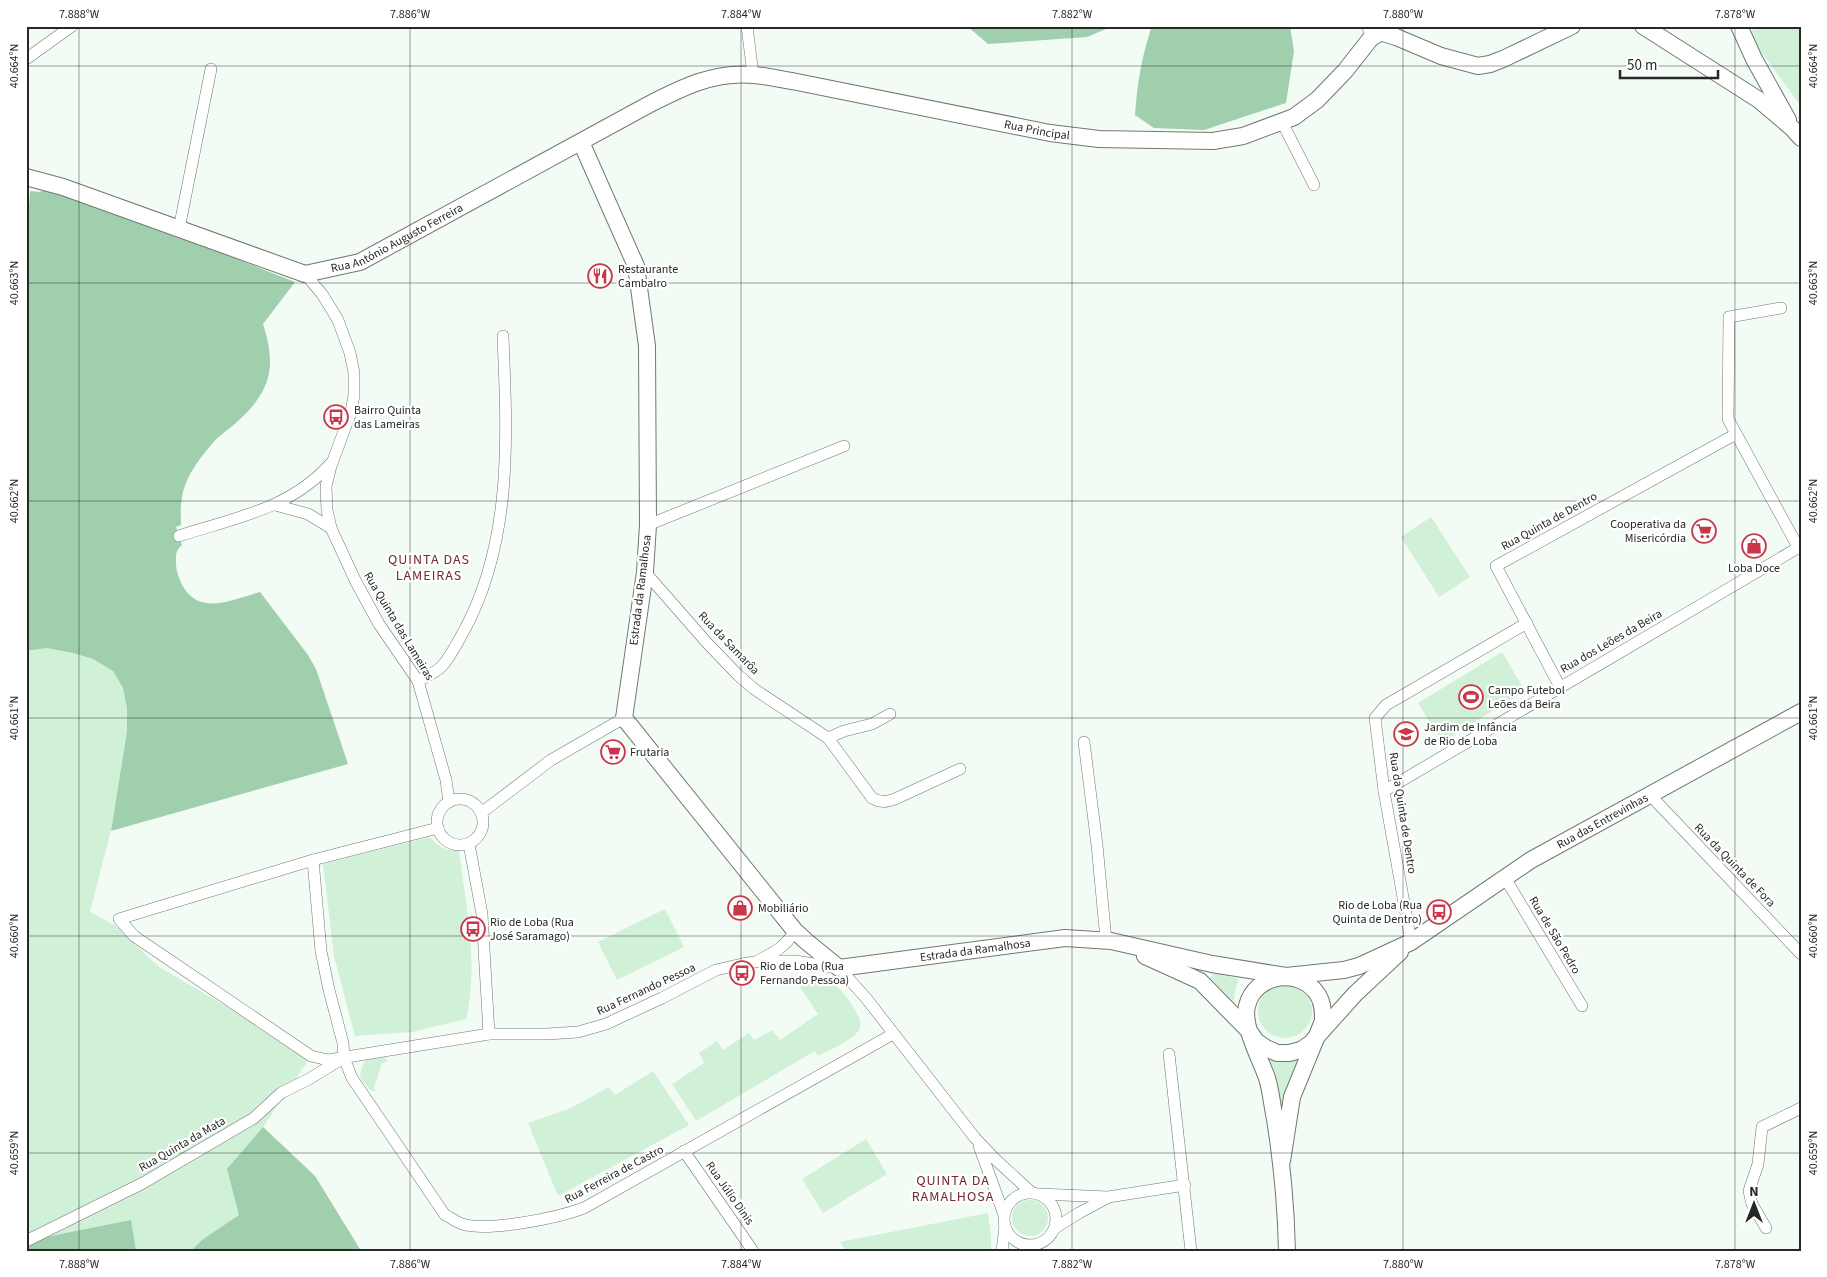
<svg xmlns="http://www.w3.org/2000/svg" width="1827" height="1277" font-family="'Source Sans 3',sans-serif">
<rect width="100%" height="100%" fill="#f3fbf5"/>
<g fill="#d0f0d8">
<path d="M1758 26H1801V106L1748 34Z"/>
<path d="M1431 517 1470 577 1439 597 1401 537Z"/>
<path d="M47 648 73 653 93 659 113 671 123 688 127 708V731L111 830 90 912 116 926 159 967 311 1056 263 1127 315 1176 361 1251H26V651Z"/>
<path d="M1502 652 1525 691 1442 742 1418 703Z"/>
<path d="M430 837C439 848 445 850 459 851 466 906 479 964 466 1019L412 1032 355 1036 334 956 323 864Z"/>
<path d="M665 909 684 947 617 980 598 942Z"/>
<path d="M1215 972 1239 979 1235 990 1234 1002 1210 978Z"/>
<path d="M812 975C818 976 825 976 830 980 840 987 864 1016 860 1028 856 1039 829 1050 818 1056L815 1051 696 1121 672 1084 704 1063 699 1053 717 1041 723 1050 749 1033 754 1040 772 1030 780 1040 818 1014 796 981Z"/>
<circle cx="1285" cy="1011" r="27"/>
<path d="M385 1057 388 1062 382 1063 374 1087 376 1091H371L361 1079 360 1073 365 1060Z"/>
<path d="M1270 1058 1298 1059 1281 1108 1278 1105Z"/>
<path d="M653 1071 689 1125 558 1196 528 1123 571 1108 609 1087 615 1095Z"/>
<path d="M866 1139 887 1174 823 1213 802 1179Z"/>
<circle cx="1030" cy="1218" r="18"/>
<path d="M988 1213 991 1236V1251H846L840 1242Z"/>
</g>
<g fill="#9fcfac">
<path d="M967 26H1113L1087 37 988 44Z"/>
<path d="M1152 26H1290L1294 51 1286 103 1204 130 1154 128 1135 115C1137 84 1142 55 1152 26Z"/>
<path d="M44 188 129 216 295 282 263 324C277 368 271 391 237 422 228 430 218 436 211 445 199 459 184 479 182 498 180 507 181 516 181 525L176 527 182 545C180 547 178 549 177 551 175 557 176 570 178 575 193 619 227 601 260 592L308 655 316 669 348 764 111 831 127 731V708L123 688 113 671 93 659 73 653 47 648 26 651V259L30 191 40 192Z"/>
<path d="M263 1127 315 1176 361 1251H191L202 1240 239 1215 227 1169Z"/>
<path d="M131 1220 136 1251H26V1241Z"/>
</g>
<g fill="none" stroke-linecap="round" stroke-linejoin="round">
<g stroke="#717873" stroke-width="12">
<g id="street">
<path d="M747 26 753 75"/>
<path d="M1367 26 1370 32 1371 38"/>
<path d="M26 59 72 26"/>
<path d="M1282 122 1314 185"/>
<path d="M179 229 211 69"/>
<path d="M305 274 322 294 338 320 350 353 354 373V395L351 412 331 466 326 486 327 510 331 528 356 582 379 624 418 681 446 780 449 802"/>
<path d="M1781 308 1729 317 1728 419 1798 547"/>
<path d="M275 505 308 514 331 528"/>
<path d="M648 525 844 446"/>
<path d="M179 536C234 518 291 509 331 463"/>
<path d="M645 572 708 644 738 675 754 689 828 738 872 798C881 803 886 802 895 799L960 769"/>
<path d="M418 681C425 677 435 673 441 667 451 657 458 641 465 629 513 539 507 434 503 336"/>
<path d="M1560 687 1496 566 1736 434"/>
<path d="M828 738 844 731 872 724 890 714"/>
<path d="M1084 742 1097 845 1106 940"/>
<path d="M1384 791 1801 546"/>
<path d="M1650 795 1801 954"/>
<circle cx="460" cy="822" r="23"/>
<path d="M481 813 551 760 624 718"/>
<path d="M438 828 313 860 119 919 134 936 311 1056 328 1060 489 1034H547L578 1032 606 1024 662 998 716 970 742 964 761 961H795L839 968 866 998 975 1138 995 1159 1031 1192"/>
<path d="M469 844 482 914 489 1034"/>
<path d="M313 860 321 951 329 990 343 1043 344 1058 352 1078 445 1215C450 1217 456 1222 462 1224 489 1232 557 1218 584 1208L893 1034"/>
<path d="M1505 878 1582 1006"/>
<path d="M1411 942 1384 791 1375 718 1386 705 1527 623"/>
<path d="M759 960C775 952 785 947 795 931"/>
<path d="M1169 1054 1191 1251"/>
<path d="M979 1146 1004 1215"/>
<path d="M684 1151 753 1251"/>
<circle cx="1030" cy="1219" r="26"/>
<path d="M1040 1194 1108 1197 1185 1185"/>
<path d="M1055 1228 1079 1213 1107 1198"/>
<path d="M1766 1228 1752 1204 1749 1191 1758 1164 1762 1127 1801 1108"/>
<path d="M26 1241 143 1183 254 1118 281 1093 309 1079 340 1060"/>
<path d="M1002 1251 1005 1226"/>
</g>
</g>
<g stroke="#717873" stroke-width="18">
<g id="secondary">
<path d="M1643 26 1759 100 1792 128 1801 138"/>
<path d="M1739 26 1754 59 1788 120"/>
<path id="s1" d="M581 142 636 266 647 346 648 525 645 572 624 718 795 931 807 942 839 968 1065 938 1111 941 1212 964 1286 976 1344 970 1359 966 1411 942 1531 860 1801 712"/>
<path id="s2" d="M26 177 63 187 305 274 360 262 648 105C681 88 714 71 754 75 766 76 779 79 792 81L1050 133 1099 139 1213 141 1243 136 1294 117 1317 100 1345 71 1371 38 1378 34 1383 33 1396 37 1441 56 1478 66 1490 64 1503 59 1572 26"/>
<path d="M1145 956 1200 981 1249 1031 1256 1041 1266 1048 1277 1053H1289L1301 1050 1311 1043 1355 994 1400 952"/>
<path d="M1282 1161 1292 1097 1323 1021C1323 1012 1323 1003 1318 995 1301 967 1255 973 1247 1006 1242 1026 1260 1058 1267 1078 1271 1091 1272 1105 1275 1119 1282 1163 1286 1206 1287 1251"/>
</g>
</g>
<use href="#street" stroke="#fff" stroke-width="11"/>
<use href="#secondary" stroke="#fff" stroke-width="16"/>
</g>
<path fill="none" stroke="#252826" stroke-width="1" stroke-opacity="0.45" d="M79 26V1251M410 26V1251M741 26V1251M1072 26V1251M1403 26V1251M1735 26V1251M26 66H1801M26 283H1801M26 501H1801M26 718H1801M26 936H1801M26 1153H1801"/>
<defs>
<g id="restaurant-ring" transform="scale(1.25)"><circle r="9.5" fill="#fff" stroke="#c8374a" stroke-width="1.5"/><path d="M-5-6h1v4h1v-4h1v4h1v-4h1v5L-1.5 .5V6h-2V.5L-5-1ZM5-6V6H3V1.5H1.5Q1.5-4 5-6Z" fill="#c8374a"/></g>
<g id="bus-ring" transform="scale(1.25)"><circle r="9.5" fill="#fff" stroke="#c8374a" stroke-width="1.5"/><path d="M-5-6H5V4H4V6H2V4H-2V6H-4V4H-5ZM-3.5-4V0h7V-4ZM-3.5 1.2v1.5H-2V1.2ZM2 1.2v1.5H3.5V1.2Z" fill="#c8374a"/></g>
<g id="supermarket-ring" transform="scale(1.25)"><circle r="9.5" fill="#fff" stroke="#c8374a" stroke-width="1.5"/><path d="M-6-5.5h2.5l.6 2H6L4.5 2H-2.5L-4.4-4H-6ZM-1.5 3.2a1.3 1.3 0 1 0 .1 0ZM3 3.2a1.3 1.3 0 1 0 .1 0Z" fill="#c8374a"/></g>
<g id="shop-ring" transform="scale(1.25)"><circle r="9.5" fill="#fff" stroke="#c8374a" stroke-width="1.5"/><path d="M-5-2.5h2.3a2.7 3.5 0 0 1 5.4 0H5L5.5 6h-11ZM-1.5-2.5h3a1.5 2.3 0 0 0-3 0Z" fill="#c8374a"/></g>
<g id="stadium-ring" transform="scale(1.25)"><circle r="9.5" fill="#fff" stroke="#c8374a" stroke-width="1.5"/><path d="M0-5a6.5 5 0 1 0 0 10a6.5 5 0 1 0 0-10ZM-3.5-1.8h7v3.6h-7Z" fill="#c8374a"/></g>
<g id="school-ring" transform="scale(1.25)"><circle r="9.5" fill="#fff" stroke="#c8374a" stroke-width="1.5"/><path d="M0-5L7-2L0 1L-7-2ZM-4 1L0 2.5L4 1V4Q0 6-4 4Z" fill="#c8374a"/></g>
</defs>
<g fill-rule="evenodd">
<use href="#restaurant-ring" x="600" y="276"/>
<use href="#bus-ring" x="336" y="417"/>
<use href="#supermarket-ring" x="1704" y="531"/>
<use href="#shop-ring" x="1754" y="546"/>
<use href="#stadium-ring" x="1471" y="697"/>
<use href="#school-ring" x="1406" y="734"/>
<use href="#supermarket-ring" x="613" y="752"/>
<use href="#shop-ring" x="740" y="908"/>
<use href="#bus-ring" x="1439" y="912"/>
<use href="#bus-ring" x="473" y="929"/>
<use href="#bus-ring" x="742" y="973"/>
</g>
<g text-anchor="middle" stroke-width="4.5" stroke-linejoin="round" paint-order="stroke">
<g font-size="12" fill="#252826" stroke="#fff">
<text dy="4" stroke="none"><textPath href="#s2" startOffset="1080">Rua Principal</textPath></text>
<text dy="4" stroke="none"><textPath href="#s2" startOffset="395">Rua António Augusto Ferreira</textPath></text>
<text transform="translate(1549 521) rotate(-29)" y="4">Rua Quinta de Dentro</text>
<text transform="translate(640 590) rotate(-83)" y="4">Estrada da Ramalhosa</text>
<text transform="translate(399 626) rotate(59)" y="4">Rua Quinta das Lameiras</text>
<text transform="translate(1611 641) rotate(-30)" y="4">Rua dos Leões da Beira</text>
<text transform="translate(729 643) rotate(46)" y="4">Rua da Samarôa</text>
<text transform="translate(1403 813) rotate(81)" y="4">Rua da Quinta de Dentro</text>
<text dy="4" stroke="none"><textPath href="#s1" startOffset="1731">Rua das Entrevinhas</textPath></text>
<text transform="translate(1735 865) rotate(46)" y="4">Rua da Quinta de Fora</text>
<text transform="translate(1555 935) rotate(59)" y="4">Rua de São Pedro</text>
<text dy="4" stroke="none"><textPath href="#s1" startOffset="1058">Estrada da Ramalhosa</textPath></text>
<text transform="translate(646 989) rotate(-25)" y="4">Rua Fernando Pessoa</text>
<text transform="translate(182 1144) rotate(-30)" y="4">Rua Quinta da Mata</text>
<text transform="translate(614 1174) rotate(-28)" y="4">Rua Ferreira de Castro</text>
<text transform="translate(730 1193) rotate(55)" y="4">Rua Júlio Dinis</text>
</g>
<g font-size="12" fill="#252826" stroke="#fff" text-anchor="start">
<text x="618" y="273">Restaurante<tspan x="618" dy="14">Cambalro</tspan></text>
<text x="354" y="414">Bairro Quinta<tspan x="354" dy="14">das Lameiras</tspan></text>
<text x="1686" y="528" text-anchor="end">Cooperativa da<tspan x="1686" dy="14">Misericórdia</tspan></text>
<text x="1754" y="572" text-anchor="middle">Loba Doce</text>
<text x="1488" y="694">Campo Futebol<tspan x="1488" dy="14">Leões da Beira</tspan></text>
<text x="1424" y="731">Jardim de Infância<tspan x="1424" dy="14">de Rio de Loba</tspan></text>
<text x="630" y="756">Frutaria</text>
<text x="1422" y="909" text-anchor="end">Rio de Loba (Rua<tspan x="1422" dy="14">Quinta de Dentro)</tspan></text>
<text x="758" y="912">Mobiliário</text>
<text x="490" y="926">Rio de Loba (Rua<tspan x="490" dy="14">José Saramago)</tspan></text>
<text x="760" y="970">Rio de Loba (Rua<tspan x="760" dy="14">Fernando Pessoa)</tspan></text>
</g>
<g font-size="14" letter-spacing="1" fill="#732c32" stroke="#fff">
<text x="429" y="564">QUINTA DAS<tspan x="429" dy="16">LAMEIRAS</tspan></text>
<text x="953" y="1185">QUINTA DA<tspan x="953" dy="16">RAMALHOSA</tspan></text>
</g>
</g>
<rect width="1827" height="1277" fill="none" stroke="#ffffff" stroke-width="55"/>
<g transform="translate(1754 1204)" stroke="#ffffff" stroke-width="4" paint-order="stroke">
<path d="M0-4L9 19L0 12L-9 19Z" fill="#252826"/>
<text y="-8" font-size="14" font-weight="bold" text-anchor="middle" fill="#252826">N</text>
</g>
<path d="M1620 70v8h98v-8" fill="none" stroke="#252826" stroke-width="2.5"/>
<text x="1627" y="70" font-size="15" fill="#252826" stroke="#ffffff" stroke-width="4" paint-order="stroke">50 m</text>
<rect x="28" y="28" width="1772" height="1222" fill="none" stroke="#252826" stroke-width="2"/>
<g font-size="12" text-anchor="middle" fill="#252826">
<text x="79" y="18">7.888°W</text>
<text x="410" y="18">7.886°W</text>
<text x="741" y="18">7.884°W</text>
<text x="1072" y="18">7.882°W</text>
<text x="1403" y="18">7.880°W</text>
<text x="1735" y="18">7.878°W</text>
<text transform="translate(14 66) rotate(-90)" y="4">40.664°N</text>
<text transform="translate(1813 66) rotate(-90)" y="4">40.664°N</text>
<text transform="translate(14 283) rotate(-90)" y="4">40.663°N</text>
<text transform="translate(1813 283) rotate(-90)" y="4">40.663°N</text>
<text transform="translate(14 501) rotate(-90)" y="4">40.662°N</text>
<text transform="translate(1813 501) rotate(-90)" y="4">40.662°N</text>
<text transform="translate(14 718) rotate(-90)" y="4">40.661°N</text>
<text transform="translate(1813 718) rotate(-90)" y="4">40.661°N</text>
<text transform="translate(14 936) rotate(-90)" y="4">40.660°N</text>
<text transform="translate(1813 936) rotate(-90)" y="4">40.660°N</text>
<text transform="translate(14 1153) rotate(-90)" y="4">40.659°N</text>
<text transform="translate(1813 1153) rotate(-90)" y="4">40.659°N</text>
<text x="79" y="1268">7.888°W</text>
<text x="410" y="1268">7.886°W</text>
<text x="741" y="1268">7.884°W</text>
<text x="1072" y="1268">7.882°W</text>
<text x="1403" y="1268">7.880°W</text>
<text x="1735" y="1268">7.878°W</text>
</g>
</svg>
